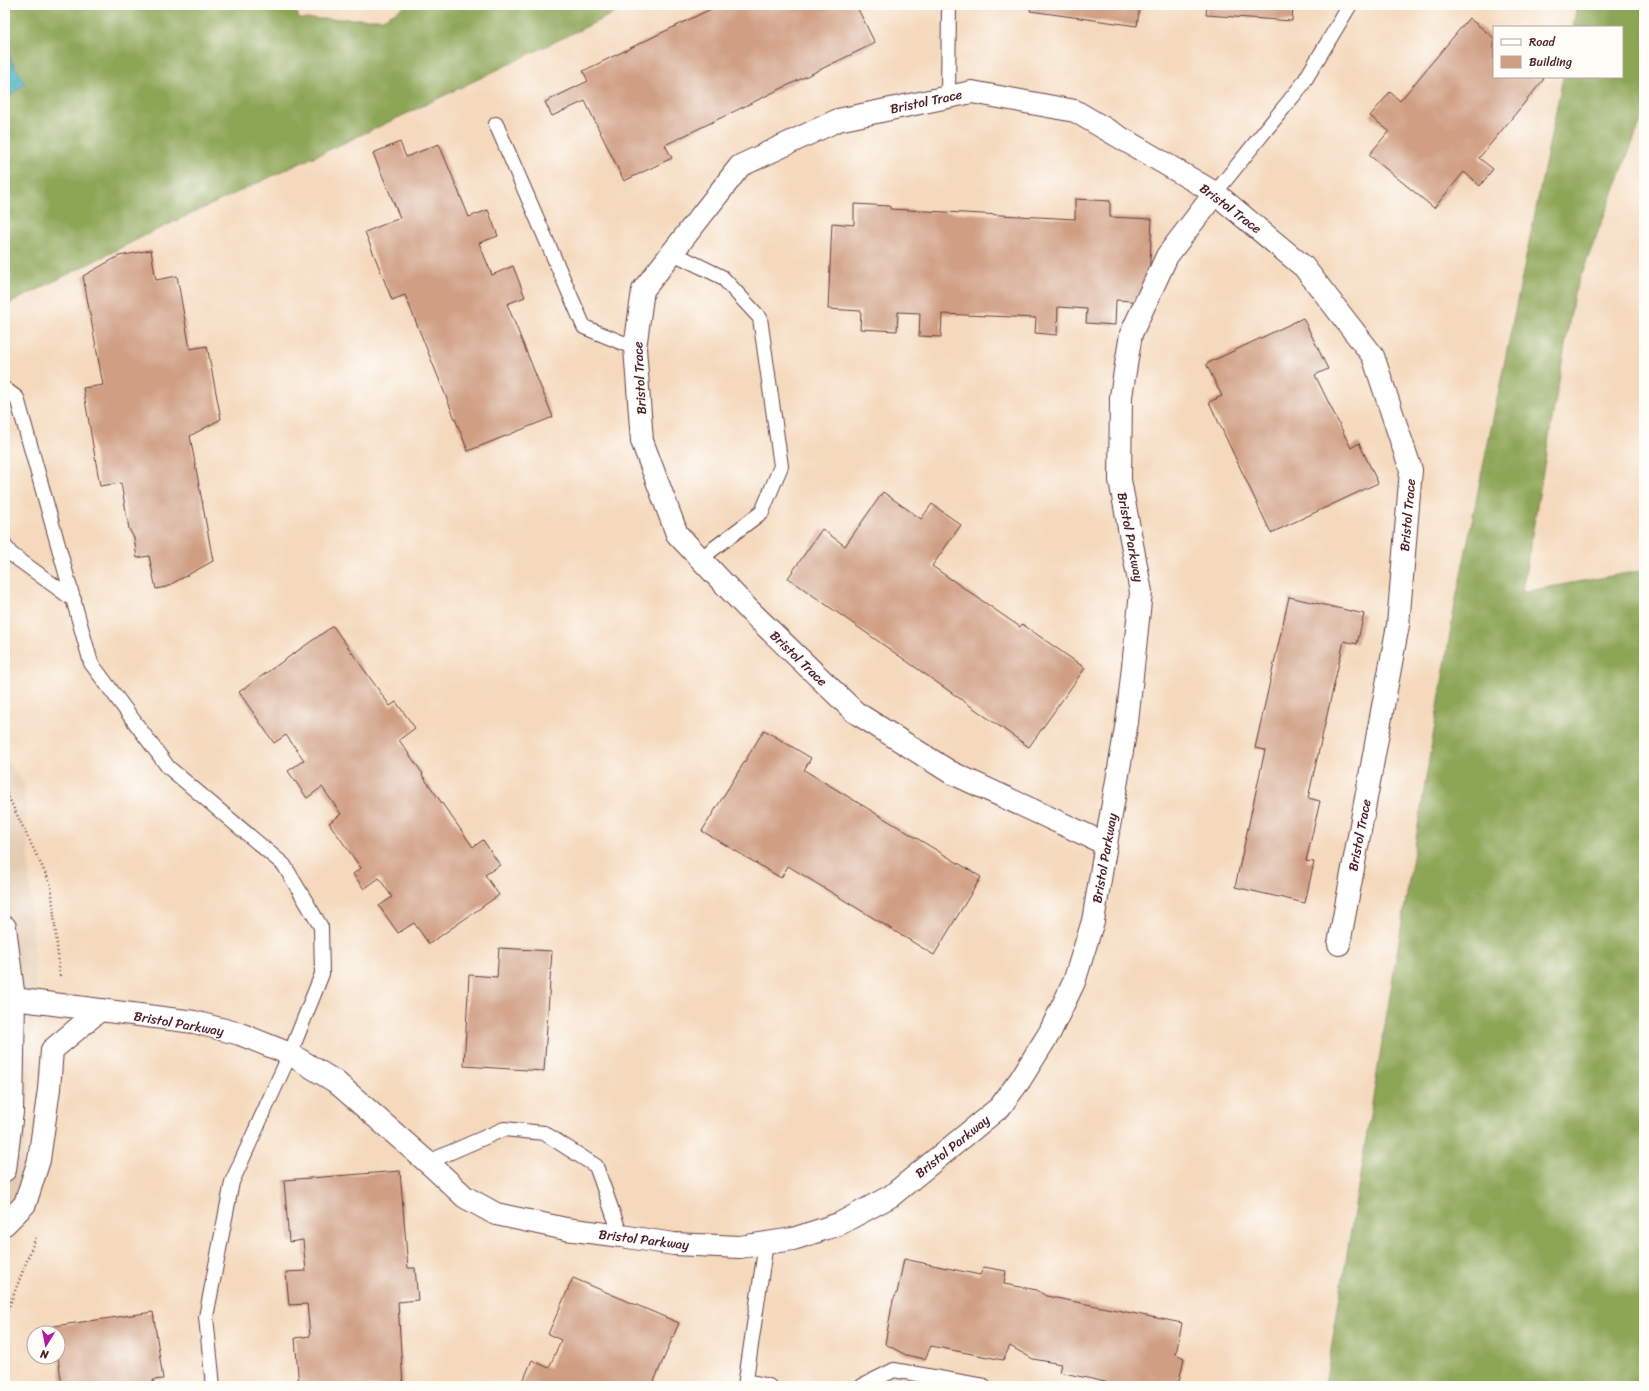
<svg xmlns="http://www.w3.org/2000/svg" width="1649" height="1391" font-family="Sriracha,sans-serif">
<rect width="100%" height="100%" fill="#fdfcf7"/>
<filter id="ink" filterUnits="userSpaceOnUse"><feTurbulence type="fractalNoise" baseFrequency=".025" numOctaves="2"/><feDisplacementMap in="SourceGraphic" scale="8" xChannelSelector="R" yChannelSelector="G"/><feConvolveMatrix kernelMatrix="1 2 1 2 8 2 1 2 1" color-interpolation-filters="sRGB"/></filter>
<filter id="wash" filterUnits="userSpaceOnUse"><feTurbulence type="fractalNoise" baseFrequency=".012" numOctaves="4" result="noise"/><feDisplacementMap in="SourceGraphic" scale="16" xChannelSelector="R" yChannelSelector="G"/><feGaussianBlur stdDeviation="0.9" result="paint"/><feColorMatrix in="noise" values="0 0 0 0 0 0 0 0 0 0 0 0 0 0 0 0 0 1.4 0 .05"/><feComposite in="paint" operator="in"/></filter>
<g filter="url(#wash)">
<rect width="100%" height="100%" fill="#f4d9bc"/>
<path fill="#e4ccb2" d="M5 759 24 783 36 988 22 1187 5 1227Z"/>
<g fill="#8da657" stroke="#6c6241">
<path d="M5 5H295L299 19H383L408 5H631L408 113 150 233 5 306Z"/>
<path d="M1577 5H1644V113L1574 294 1522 592 1644 570V1386H1325L1455 604 1563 77H1622V27H1573Z"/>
</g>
<path fill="#3babb9" stroke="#426572" d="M5 49 25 84 5 99Z"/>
<g id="blocks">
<g fill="#d09f83">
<path d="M719 5H856L875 43 665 145 672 158 624 181 585 101 552 116 545 102 588 81 583 71Z"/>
<path d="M1031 5H1140L1137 26 1030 11Z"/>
<path d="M1207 5H1293L1292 21 1206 15Z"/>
<path d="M1469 18 1494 38V77H1541L1544 79 1479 158 1493 169 1480 186 1464 172 1434 208 1369 155 1389 131 1370 116 1390 92 1400 101Z"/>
<path d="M400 142 406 157 439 144 469 217 488 210 498 236 479 243 492 275 513 266 525 297 507 304 553 417 468 451 405 295 392 300 365 232 400 218 373 153Z"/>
<path d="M1075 199 1110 201V217L1152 219 1148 302 1116 300 1115 325 1086 323 1087 309 1058 307 1057 335 1035 333 1036 318 942 314 941 337 919 336 920 313 898 312 897 331 860 329 861 311 828 309 832 223 854 225V204L890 206V209L1075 219Z"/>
<path d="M151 250 156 280 177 276 190 349 207 346 221 419 190 436 213 561 166 587 156 589 149 556 137 558 134 538 129 529 121 483 100 486 83 388 103 385 83 276 119 256Z"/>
<path d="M1303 318 1328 369 1315 375 1351 448 1359 443 1378 483 1271 533 1209 402 1222 396 1206 364Z"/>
<path d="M883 492 921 519 932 504 961 525 932 566 1020 627 1022 624 1085 668 1029 747 788 578 822 529 845 546Z"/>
<path d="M1289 597 1364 614 1357 644 1344 641 1308 798 1320 801 1306 861 1314 862 1305 903 1235 887 1265 750 1255 748Z"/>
<path d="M333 626 390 706 396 702 415 728 399 740 423 774 422 775 473 847 483 840 500 865 485 875 499 895 429 944 414 923 398 933 379 906 392 897 379 878 364 889 353 874 361 868 329 823 341 814 322 787 307 798 288 771 304 760 286 735 274 743 239 692Z"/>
<path d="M764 730 811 758 804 770 981 877 934 955 788 866 781 878 702 831Z"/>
<path d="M499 948 552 951 544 1071 464 1066 469 975 497 977Z"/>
<path d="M400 1171 408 1268H415L418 1300 398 1302 403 1386H299L295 1338 310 1336 307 1304 289 1305 286 1272 306 1271 303 1240 289 1242 284 1180Z"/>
<path d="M904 1259 980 1275 984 1267 1006 1271 1004 1284 1037 1290 1046 1296 1182 1323 1176 1354 1184 1358 1178 1386H1105L1106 1382 1059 1372 1061 1364 1033 1359 1010 1346 1003 1360 931 1346 925 1359 906 1355 885 1344 893 1300 897 1293Z"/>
<path d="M573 1278 679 1323 652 1386H521L532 1360 549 1368 561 1340 548 1334Z"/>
<path d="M153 1312 163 1379 153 1380 154 1386H62L58 1357V1333H54V1326Z"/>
</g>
</g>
</g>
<g filter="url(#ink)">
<use href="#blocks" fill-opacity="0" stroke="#643b41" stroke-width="1"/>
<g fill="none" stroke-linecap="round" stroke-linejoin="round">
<g stroke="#643b41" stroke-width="16">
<g id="lane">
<path d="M948 96 949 5"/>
<path d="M496 124 584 327 635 348"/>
<path d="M1215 193 1302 85 1350 5"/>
<path d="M673 253 722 277 760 318 781 466 762 512 700 559"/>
<path d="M5 389 17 398 91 663 168 767 284 865 321 927 322 974 290 1054 232 1182 206 1317 213 1386"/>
<path d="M5 546 11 554 74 600"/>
<path d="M428 1162 504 1129 544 1133 596 1166 621 1236"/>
<path d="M747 1381 769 1386"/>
<path d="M745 1386 766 1243"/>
<path d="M862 1386 894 1370 984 1386"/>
</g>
</g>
<g stroke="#643b41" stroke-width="24">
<g id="street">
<path d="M1106 844 950 772 855 712 749 610 677 534 642 441 635 348 643 290 740 166 838 120 972 92 1075 111 1215 193 1304 267 1373 356 1411 470 1398 625 1339 944"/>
<path d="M5 927 14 999 12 1112 5 1170"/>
<path d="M14 999 194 1022 240 1034 290 1054 336 1082 434 1168 465 1197 496 1214 566 1229 621 1236 674 1244 740 1247 793 1239 839 1224 891 1196 1000 1107 1020 1080 1050 1032 1074 982 1093 921 1106 844 1127 722 1141 592 1120 480 1121 396 1131 334 1167 256 1215 193"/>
<path d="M5 1224 25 1204 39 1160 49 1089 52 1050 100 1010"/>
</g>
</g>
<g stroke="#643b41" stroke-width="2.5" stroke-dasharray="1 3" stroke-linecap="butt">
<path d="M5 790 51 885 60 976"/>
<path d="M5 1317 36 1237"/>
</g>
<use href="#lane" stroke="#fff" stroke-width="14"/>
<use href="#street" stroke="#fff" stroke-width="22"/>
</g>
</g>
<g text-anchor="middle" stroke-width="3" stroke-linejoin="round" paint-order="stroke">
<g font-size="13" fill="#4a1f2b" stroke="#fdfcf7">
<text transform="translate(926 101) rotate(-12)" y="5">Bristol Trace</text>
<text transform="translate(1231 208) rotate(37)" y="5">Bristol Trace</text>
<text transform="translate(639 378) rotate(-93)" y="5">Bristol Trace</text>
<text transform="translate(1407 515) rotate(-85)" y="5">Bristol Trace</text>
<text transform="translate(1131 537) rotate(79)" y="5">Bristol Parkway</text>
<text transform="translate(799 658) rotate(44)" y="5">Bristol Trace</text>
<text transform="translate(1359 835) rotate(-79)" y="5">Bristol Trace</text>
<text transform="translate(1104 858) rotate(-80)" y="5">Bristol Parkway</text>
<text transform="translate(179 1023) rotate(10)" y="5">Bristol Parkway</text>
<text transform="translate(952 1146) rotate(-39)" y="5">Bristol Parkway</text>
<text transform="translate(644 1239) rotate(7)" y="5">Bristol Parkway</text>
</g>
</g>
<rect width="1649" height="1391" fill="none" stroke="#fdfcf7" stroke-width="20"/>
<rect x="1493" y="26" width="130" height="52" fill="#fdfcf7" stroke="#b5a4a5"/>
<rect x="1501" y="39" width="20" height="6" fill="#ffffff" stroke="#b5a4a5"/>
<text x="1529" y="46" font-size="12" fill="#4a1f2b">Road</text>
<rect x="1501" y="56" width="20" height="12" fill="#d09f83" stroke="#b5a4a5"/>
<text x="1529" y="66" font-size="12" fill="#4a1f2b">Building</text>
<g transform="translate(46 1345) rotate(190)"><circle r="19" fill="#fdfcf7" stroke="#b5a4a5"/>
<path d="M0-3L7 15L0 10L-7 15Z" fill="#b5179e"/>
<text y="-6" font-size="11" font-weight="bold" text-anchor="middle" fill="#4a1f2b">N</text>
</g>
</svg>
